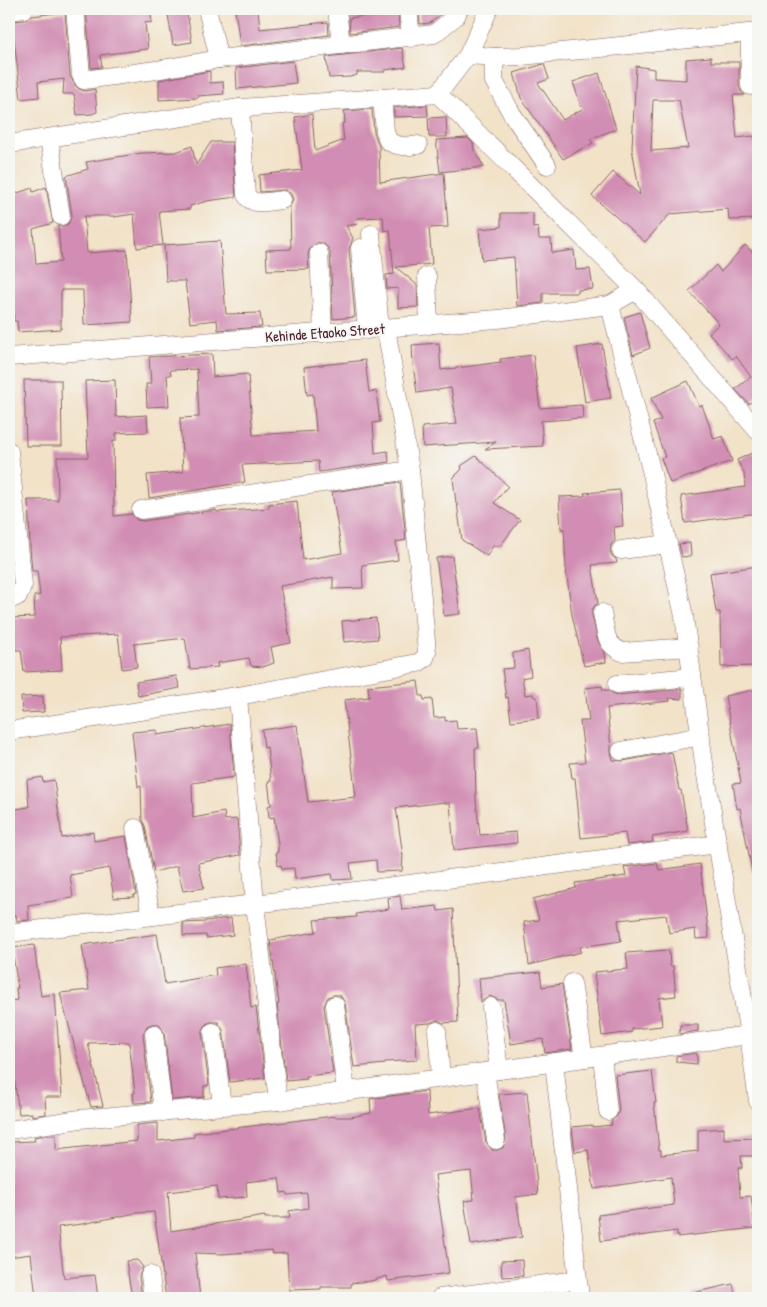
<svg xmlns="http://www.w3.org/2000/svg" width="767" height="1307" font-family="'Patrick Hand',sans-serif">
<rect width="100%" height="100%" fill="#f6f6f2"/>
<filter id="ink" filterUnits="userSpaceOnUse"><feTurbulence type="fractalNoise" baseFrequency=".02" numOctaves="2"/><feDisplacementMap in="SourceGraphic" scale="10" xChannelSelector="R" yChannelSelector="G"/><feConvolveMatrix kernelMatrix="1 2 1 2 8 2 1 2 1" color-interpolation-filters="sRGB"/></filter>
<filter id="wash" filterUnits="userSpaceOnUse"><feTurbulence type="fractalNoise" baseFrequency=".0096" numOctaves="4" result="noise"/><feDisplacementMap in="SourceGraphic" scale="20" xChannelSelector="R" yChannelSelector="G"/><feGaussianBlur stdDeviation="1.12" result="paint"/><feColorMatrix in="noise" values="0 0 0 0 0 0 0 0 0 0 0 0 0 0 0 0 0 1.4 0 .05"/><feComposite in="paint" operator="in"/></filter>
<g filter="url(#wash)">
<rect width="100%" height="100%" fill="#f2e2c8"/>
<g id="blocks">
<g fill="#d18db3" fill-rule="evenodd">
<path d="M86 9H150L152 22 145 23 148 49 100 55 102 67 91 68Z"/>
<path d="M235 9H258L260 29 328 22 329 35 240 46Z"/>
<path d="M419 9H439L440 15 430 23 420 24Z"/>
<path d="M65 12 70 76 75 85 79 89 85 91 95 89 97 112 92 114 77 115 74 94H63L64 79 38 82 39 97 21 99 14 39H13L11 21 25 20 32 16Z"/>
<path d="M398 12 399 27 350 33 349 18Z"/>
<path d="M187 13 192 42 173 45 168 15Z"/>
<path d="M402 48 406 67 385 70V72H357V75L350 77 329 78 326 57Z"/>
<path d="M711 57V62H739V86L741 92 745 95H733L737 138 754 136 757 159H755L758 188V219L729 220 728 209 670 214 645 242 592 196 613 172 640 195 632 148 636 66 654 69V78L686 80V59ZM653 100H679L688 148 651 151Z"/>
<path d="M293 61 296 83 237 89 236 68Z"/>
<path d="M544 64 549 79 538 83 563 120 582 109 573 82 599 73 616 129 590 139 593 143 563 159 521 98 514 73Z"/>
<path d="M210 71V83L223 82 224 94 198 96V98L159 100V80Z"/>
<path d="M427 105 428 116 394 117V108Z"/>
<path d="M372 109 374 132 379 147 380 182 444 173 448 227 429 228 432 264 396 267 417 285 418 307 398 308V288L387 289 386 275 394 274 390 230 384 231 383 217 357 218 358 224 346 226 353 238 349 249 355 317 333 319 330 252 328 248 324 244 318 242 310 248 308 254 309 269 267 270 266 250 291 249 290 207 293 199 291 194 286 190 260 192 259 175 302 170 295 117 312 114 315 151 344 140 342 123H345L344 111Z"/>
<path d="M446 117 447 137H429L428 118Z"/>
<path d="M468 138 473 143 474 150 484 167 440 172 436 140Z"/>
<path d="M211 142H232L236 197 207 201 190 206V209L159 211 163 245 137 248 134 214 114 217V216H84L87 253 127 250 132 322 84 325 83 290H61V329L18 332 17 321H14L10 263H9V196L32 188 33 192 46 187 53 223 33 229 36 264 61 262 58 226H63L68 224 72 215 66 176 88 169 86 162 142 153 176 152 192 146 196 165Z"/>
<path d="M501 213H533V228L538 227 539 239H551L552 253 574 250 576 270 590 269 593 289 578 290V293H543V303L517 306 514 257 482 260 479 229 501 227Z"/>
<path d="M220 241 226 314 260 313 262 327 218 330 217 320 190 323 185 281H166L164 245Z"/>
<path d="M745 245 758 257V396L749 404 735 389 751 377 736 356 732 359 709 333 719 324 689 291 716 265 721 272Z"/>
<path d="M640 312 650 348 633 355 624 317Z"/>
<path d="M439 343 441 370 501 362 500 359 533 355 540 408 582 405 583 418 541 421 543 446 485 449 496 442 423 447 422 427 457 424 451 388 417 393 413 365 412 345Z"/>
<path d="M602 344 611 398 585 402 577 348Z"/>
<path d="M212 354 213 377 248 374 253 435 316 431 313 394 307 395 304 367 365 360 369 392 376 391 380 422 373 423 375 453 388 451 389 462 319 472 318 461 242 465 245 482 149 498 147 475 183 472 180 418 199 417 197 369 170 370 171 375H167L169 406 147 407 146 384H151L149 357Z"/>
<path d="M24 380H61L62 446H26Z"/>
<path d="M115 380 116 417 147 415 148 432 116 433V441H113L114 516 132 514 137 520 143 521 216 510 217 512 269 508V504L297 501 303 560 342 553 332 492 400 482 406 540 396 542 398 560 362 565 363 588 333 589V577L280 586 291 643 271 647 274 663 263 667 251 666 249 658 217 663 218 667 190 669 185 638 134 644 137 667 122 669 118 634 60 637 62 670 24 672 21 650H9V618L35 617 34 596 40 595 37 571H32L30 546 28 500H58L57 457H88L85 381Z"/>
<path d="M688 381 699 406 702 405 714 439 723 436 732 461 670 483 661 458 665 457 653 423 661 420 651 398Z"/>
<path d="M754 452 758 460V513L685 523 681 496 745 487 744 473 737 460Z"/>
<path d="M476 456 508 486 494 503 520 520 500 546H493L487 556 462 540 457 503H456L453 478 462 469 461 466Z"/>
<path d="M620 490 623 526 614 527 615 541 611 545 610 551 612 556 616 559 617 563 592 565 598 603 592 609V615L597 639 605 653 606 662 584 666 572 615 566 569 564 529H561L559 497 585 496 584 493Z"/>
<path d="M690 543 691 556 682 557 679 544Z"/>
<path d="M452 556 460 614 444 616 436 558Z"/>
<path d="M758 566V666L721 667 720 612H716L710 573Z"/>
<path d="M376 618 378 639 344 642 342 621Z"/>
<path d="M528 650 531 676 522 678 525 695 533 694 534 697H537L539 718 511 721 508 697 506 698 502 669 514 668 513 653Z"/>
<path d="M176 676 180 688 138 696 136 682Z"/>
<path d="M418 681 420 696H423L424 700 432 699 434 718 445 717V721L456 720 457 729 477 728 479 748H475L476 801 480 835 516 832 517 843 454 850 450 803H445V802L396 808 403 856 402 871 377 872 376 860 350 863 352 879 333 880 332 874 295 879 294 868 282 869 281 865 278 866 276 852H278V844L274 817 269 818 268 806 271 805 268 781H271L267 747 264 748 262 730 297 725 308 802 356 797 344 700 369 697 368 686Z"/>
<path d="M602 686 603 690H608L612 693 618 695 682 689V699L669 698 670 701 607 708 611 747V752L613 760 623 761 672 752 679 790H681L688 831 652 837 653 842 627 845 625 833 581 838 575 778H572L570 763 585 762 580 721H589L585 688Z"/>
<path d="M758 689V870L752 871 740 808 737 809 733 784 741 783 725 696Z"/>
<path d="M43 696 44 712 22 713 21 697Z"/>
<path d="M230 724 234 777 192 783 193 818 224 812 225 820 237 819 240 855 198 863 204 888 183 891 177 866 154 872 145 826 142 820 141 786 138 787 132 732 157 730V735Z"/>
<path d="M42 777 43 782 54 780 62 838 93 832 94 841 126 836 136 894 133 895 134 897 114 898 109 868 70 875 73 898 28 905 29 920 17 921 16 915 9 916V810L29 807 27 780Z"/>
<path d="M657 863 659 870 700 864 709 938 696 939 695 929 669 933 666 915 618 920 621 941 580 947 581 952 529 965 524 922 539 920 533 899 576 888 575 883 626 876 624 867Z"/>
<path d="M400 896 402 910 437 906 438 911 453 909 458 1022 443 1023 437 1020 430 1023 415 1024 417 1060 385 1062V1064L354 1067 345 1003 340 995H333L328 997 324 1006 333 1073 306 1076 307 1079 286 1081 277 1004H279L270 940 316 932 314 920 357 917 356 914 389 909 388 898Z"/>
<path d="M231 918 233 935 206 938V935L183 936V923L205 922V921Z"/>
<path d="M157 934 165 984 216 975 215 968 246 964 251 1008 256 1007 265 1078 230 1082 223 1030 218 1022H211L206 1024 202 1033 209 1085 204 1086V1097L172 1100 164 1032 159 1024H152L147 1026 143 1035 151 1102 134 1103 133 1093H135L129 1042 88 1043 103 1106 91 1107 60 993 89 990 82 945Z"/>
<path d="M34 945 41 996 55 994 62 1097H45L46 1114 32 1116V1113L19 1114 11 1053 9 1001 17 1000 16 988H18L12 948Z"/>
<path d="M669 950 670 966H673L676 996 659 998 662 1026 632 1029V1032L602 1036 594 972 628 969 626 953Z"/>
<path d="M540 972 542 987 562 984 572 1049 545 1053 543 1039 511 1044 504 1000H499L490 996 481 1002 479 978Z"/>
<path d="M680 1025H698V1031L679 1034Z"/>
<path d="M697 1053V1064L676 1062V1056Z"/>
<path d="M652 1071 656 1103H654L659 1150H661V1155L698 1151V1130L724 1128V1139L758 1138V1156H741L742 1168H738L740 1197 751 1196 755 1228 677 1237V1231L601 1241 598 1215 674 1205 671 1177 594 1189 588 1150 575 1152 572 1127 592 1125V1127L612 1125 611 1121 617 1116 619 1110 615 1075Z"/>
<path d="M427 1091 428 1115 480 1108 486 1142 492 1150H497L503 1148 506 1139 499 1094 527 1092 538 1194 516 1197 522 1237 471 1245 464 1201 474 1200 471 1171 435 1175 449 1273 388 1281 387 1276 371 1281 351 1283V1287H321V1289L289 1290 287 1253 273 1254 272 1250 223 1254 195 1253 200 1298H166L154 1212 136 1213 82 1224 58 1227 64 1278 95 1275 98 1298H36L31 1254 9 1257V1142L35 1141 34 1137 46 1135H56V1150L137 1141V1125L158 1123V1141L194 1137V1133L334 1116V1117H351L371 1113 370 1099ZM279 1178 281 1193 287 1192V1195L307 1193 308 1208 289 1211 290 1218H265V1216L171 1231 168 1192 217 1186 218 1199 247 1197 246 1182Z"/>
<path d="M137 1260 143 1267 139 1276 142 1298H132L126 1261Z"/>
<path d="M522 1260 523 1276 502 1277 501 1261Z"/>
<path d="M733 1284 736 1298H693L692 1293Z"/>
</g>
</g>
</g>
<g filter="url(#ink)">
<use href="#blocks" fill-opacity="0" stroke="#856362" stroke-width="1"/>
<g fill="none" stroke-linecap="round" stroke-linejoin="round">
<g stroke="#856362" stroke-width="19">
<g id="minor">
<path d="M75 9 81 75 84 80 156 70 219 59 434 34 456 16 459 9"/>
<path d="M207 9 219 59"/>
<path d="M337 9 341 45"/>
<path d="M408 9 411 38"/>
<path d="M9 11 24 9"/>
<path d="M468 55 496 57 522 56 758 32"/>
<path d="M496 57 494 68V81L512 114 547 165"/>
<path d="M750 86V33"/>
<path d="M438 94 468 55 489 9"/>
<path d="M382 98 385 131 388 141C398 147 407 147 418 145"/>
<path d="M240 108 246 195C253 207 269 201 282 200"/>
<path d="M49 138 61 216"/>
<path d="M9 144 240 108 438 94 636 290 758 431"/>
<path d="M371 234 380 329"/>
<path d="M360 248 367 330"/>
<path d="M319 253 323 333"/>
<path d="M427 276 429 325"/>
<path d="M610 305 652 474 684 616 704 763 749 1035 758 1101"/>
<path d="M9 357 498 319 610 305 636 290"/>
<path d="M9 451 23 585 18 596 9 600"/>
<path d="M141 510 410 470"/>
<path d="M621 550 668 544"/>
<path d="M602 613C606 631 604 644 622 652L689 647"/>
<path d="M617 684 692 677"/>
<path d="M238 696 255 904 278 1101"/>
<path d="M9 731 238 696 418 663 425 658 427 652 410 470 386 328"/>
<path d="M621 751 701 736"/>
<path d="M135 828 151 916"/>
<path d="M9 933 255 904 718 844"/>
<path d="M572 983 584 1058"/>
<path d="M335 1005 346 1091"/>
<path d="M491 1007 499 1070"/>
<path d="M437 1031 441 1078"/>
<path d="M213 1032 222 1106"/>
<path d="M154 1034 163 1112"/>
<path d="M602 1056 608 1111"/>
<path d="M554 1062 580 1298"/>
<path d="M485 1072 496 1140"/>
<path d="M9 1130 80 1119 278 1101 749 1035"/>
<path d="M150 1275 153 1298"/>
<path d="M440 1298 577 1280"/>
</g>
</g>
<use href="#minor" stroke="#fff" stroke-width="18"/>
</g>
</g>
<g text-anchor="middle" stroke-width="4" stroke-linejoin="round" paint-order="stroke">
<g font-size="15" fill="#4a1f2b" stroke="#f6f6f2">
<text transform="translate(325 333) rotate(-4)" y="5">Kehinde Etaoko Street</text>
</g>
</g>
<rect width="767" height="1307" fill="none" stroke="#f6f6f2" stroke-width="30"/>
</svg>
